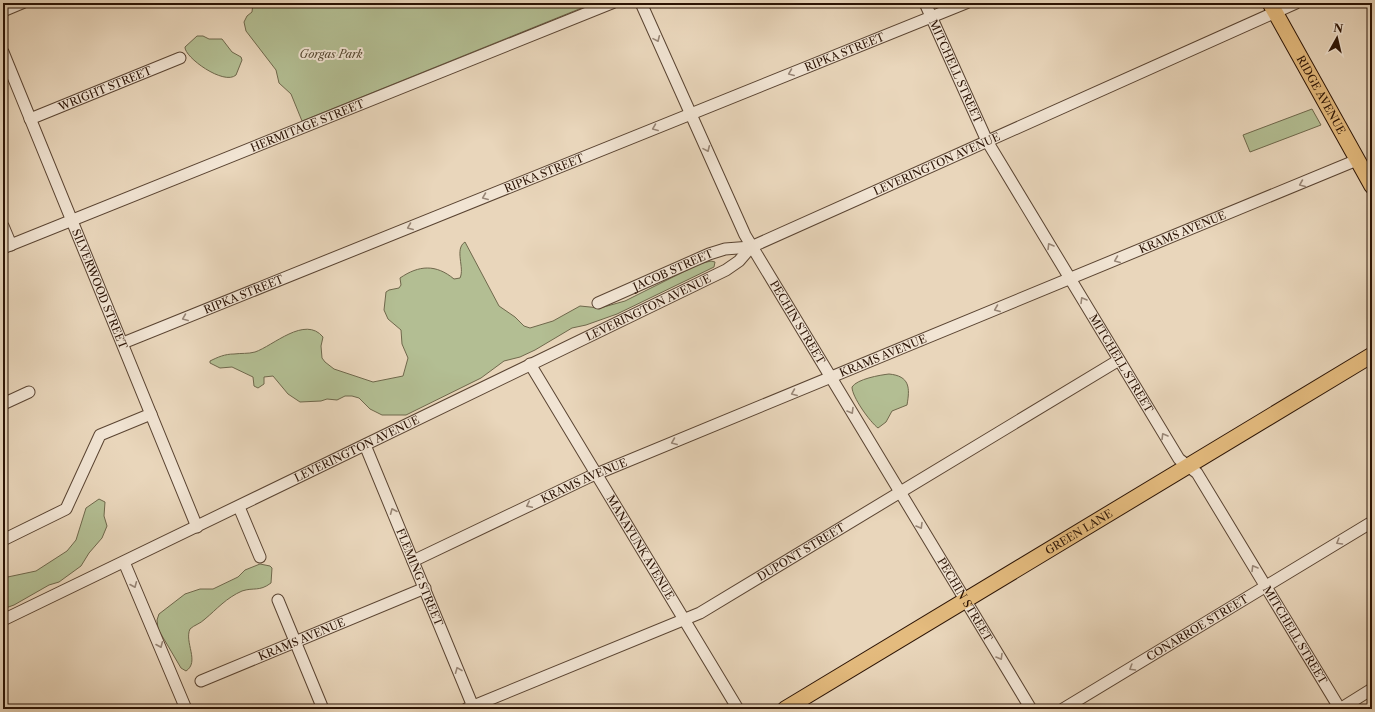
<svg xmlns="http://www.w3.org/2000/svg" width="1375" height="712" font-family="'Libre Caslon Text',serif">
<rect width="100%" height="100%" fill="#e9d6bb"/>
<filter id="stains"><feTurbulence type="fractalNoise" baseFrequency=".005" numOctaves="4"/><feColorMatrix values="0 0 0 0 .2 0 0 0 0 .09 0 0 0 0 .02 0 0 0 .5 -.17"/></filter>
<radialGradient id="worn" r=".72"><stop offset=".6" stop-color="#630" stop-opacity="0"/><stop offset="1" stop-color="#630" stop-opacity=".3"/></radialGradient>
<g fill="#b3be93" stroke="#6f684c">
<path d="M253 3H594L302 121 291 94 279 83 276 70 246 31 244 22 247 16 252 12Z"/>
<path d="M197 36H203L209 39H222L232 52 241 57 242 60 236 75C224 86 184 57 185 47Z"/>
<path d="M1312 109 1321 125 1250 152 1243 135Z"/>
<path d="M465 242 499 306 515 317 524 326 530 328 553 321 580 306 600 308 625 301 699 264 711 261 715 262 714 267 617 314 586 325 572 328 535 350 520 357 504 361 481 378 406 415H382L370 409 359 398 352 396H345L337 400 327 399 321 401 300 402 288 394 273 376 264 377V384L258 388 254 386 253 377 232 367 220 368 210 363V361C218 357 225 354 234 354 241 353 248 354 255 352 273 346 305 315 323 337L321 346 322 358 325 362 334 369 373 382 403 376 408 358 402 344 401 330 388 319 384 310 386 292 389 290 399 288 401 285 400 278C419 265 436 264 454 279L460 278C465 268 454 249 465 242Z"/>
<path d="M889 374C910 376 910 388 907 405L892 411 886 422 878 428C870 422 852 397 852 387 857 379 880 375 889 374Z"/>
<path d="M99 499 105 502 104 516 107 526 102 538 89 553 81 566 59 582 49 585 14 605 3 609V578L36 571 67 551 76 540 86 508Z"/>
<path d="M260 564 270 566 272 568 271 583C259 592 254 587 242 591 226 598 217 609 205 619 200 624 194 625 190 629 184 642 200 662 186 671L181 668 158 629 157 620 159 614 185 594 200 589H213L238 577 245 570Z"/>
</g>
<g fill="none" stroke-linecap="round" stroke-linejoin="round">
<g stroke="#5a4432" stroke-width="13">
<g id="minor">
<path id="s1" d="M641 3 745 235 1031 709"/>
<path id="s2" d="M925 3 987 141 1179 459 1197 473 1340 709"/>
<path d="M3 11 22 3"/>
<path id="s3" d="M3 52 197 527"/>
<path id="s4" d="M30 119 180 58"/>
<path d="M3 226 11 245"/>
<path id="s5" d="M3 248 612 3"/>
<path id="s6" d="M598 303 709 254 725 249 751 247"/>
<path id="s7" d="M123 343 966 3"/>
<path id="s8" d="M530 364 738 709"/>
<path d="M3 404 29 392"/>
<path id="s9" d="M365 445 474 709"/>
<path d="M239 507 260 557"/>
<path d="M3 540 66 509 100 435 151 414"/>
<path id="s10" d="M413 561 589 477 1357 160"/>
<path d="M124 562 186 709"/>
<path d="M278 600 323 709"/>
<path id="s11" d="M3 620 726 270 739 261 751 247 1296 3"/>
<path id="s12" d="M201 681 425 588"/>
<path id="s13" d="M466 709 700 613 1119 360"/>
<path id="s14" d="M1063 709 1372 522"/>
<path d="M1340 709 1372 689"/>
</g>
</g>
<g stroke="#2b1304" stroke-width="17">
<g id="major">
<path id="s15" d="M1270 3 1372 186"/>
<path id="s16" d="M785 709 1372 355"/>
</g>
</g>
<use href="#minor" stroke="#f1e4d3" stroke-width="11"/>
<use href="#major" stroke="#e4bb7e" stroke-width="15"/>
</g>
<defs><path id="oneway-chevron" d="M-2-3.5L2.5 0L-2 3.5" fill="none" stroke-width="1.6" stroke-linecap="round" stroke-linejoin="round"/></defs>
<g stroke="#988676">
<use href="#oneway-chevron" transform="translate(657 39) rotate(66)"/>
<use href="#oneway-chevron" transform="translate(791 73) rotate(158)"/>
<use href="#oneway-chevron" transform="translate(655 128) rotate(158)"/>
<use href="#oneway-chevron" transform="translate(707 149) rotate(66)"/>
<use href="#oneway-chevron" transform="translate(1302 184) rotate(157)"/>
<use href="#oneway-chevron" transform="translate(485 197) rotate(158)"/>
<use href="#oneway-chevron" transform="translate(410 227) rotate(158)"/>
<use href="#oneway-chevron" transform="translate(1050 246) rotate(-121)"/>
<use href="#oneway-chevron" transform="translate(1117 260) rotate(158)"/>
<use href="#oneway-chevron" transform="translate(1083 300) rotate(-121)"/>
<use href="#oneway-chevron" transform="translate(997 309) rotate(158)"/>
<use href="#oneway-chevron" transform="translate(185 318) rotate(158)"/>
<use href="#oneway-chevron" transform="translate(794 393) rotate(158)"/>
<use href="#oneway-chevron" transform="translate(851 411) rotate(59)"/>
<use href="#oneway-chevron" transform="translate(1164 436) rotate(-121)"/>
<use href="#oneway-chevron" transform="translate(674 442) rotate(158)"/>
<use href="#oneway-chevron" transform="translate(529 505) rotate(154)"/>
<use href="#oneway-chevron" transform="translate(393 511) rotate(-113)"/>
<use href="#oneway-chevron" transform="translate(920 526) rotate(59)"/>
<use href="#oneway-chevron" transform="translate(1339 542) rotate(149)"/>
<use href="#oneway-chevron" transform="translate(1254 568) rotate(-121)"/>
<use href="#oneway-chevron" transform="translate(134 585) rotate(67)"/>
<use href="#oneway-chevron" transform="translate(160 645) rotate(67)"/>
<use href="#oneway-chevron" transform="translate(1000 657) rotate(59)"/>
<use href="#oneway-chevron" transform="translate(1132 668) rotate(149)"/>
<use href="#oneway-chevron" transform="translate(458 670) rotate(-112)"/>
</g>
<g text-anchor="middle" stroke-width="4" stroke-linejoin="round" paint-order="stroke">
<g font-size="11" fill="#2b1304" stroke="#f1e4d3">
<text dy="4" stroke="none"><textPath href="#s7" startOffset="778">RIPKA STREET</textPath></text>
<text dy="4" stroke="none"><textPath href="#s2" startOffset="75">MITCHELL STREET</textPath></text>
<text dy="4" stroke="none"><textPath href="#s4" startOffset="81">WRIGHT STREET</textPath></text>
<text dy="4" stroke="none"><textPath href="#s15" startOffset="105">RIDGE AVENUE</textPath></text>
<text dy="4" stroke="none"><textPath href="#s5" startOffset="328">HERMITAGE STREET</textPath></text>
<text dy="4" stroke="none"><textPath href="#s11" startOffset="1041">LEVERINGTON AVENUE</textPath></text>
<text dy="4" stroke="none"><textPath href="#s7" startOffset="454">RIPKA STREET</textPath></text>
<text dy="4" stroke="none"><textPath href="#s10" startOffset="837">KRAMS AVENUE</textPath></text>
<text dy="4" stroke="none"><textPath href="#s6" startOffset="82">JACOB STREET</textPath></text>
<text dy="4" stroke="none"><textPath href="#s3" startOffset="256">SILVERWOOD STREET</textPath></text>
<text dy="4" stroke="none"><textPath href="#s7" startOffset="130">RIPKA STREET</textPath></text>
<text dy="4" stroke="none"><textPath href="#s11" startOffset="717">LEVERINGTON AVENUE</textPath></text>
<text dy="4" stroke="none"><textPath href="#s1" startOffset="356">PECHIN STREET</textPath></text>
<text dy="4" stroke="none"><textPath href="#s10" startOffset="513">KRAMS AVENUE</textPath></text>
<text dy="4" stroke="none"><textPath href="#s2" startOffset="411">MITCHELL STREET</textPath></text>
<text dy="4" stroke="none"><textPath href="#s11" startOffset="393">LEVERINGTON AVENUE</textPath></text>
<text dy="4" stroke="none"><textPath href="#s10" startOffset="189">KRAMS AVENUE</textPath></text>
<text dy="4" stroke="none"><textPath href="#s16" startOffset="343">GREEN LANE</textPath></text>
<text dy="4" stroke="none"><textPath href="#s8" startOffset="214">MANAYUNK AVENUE</textPath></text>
<text dy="4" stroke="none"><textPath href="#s13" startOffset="371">DUPONT STREET</textPath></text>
<text dy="4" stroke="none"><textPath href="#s9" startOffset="143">FLEMING STREET</textPath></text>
<text dy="4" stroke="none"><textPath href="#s1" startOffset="680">PECHIN STREET</textPath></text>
<text dy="4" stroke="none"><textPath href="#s14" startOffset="157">CONARROE STREET</textPath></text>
<text dy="4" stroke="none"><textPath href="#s2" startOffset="735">MITCHELL STREET</textPath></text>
<text dy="4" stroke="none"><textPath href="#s12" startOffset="109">KRAMS AVENUE</textPath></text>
</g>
<g font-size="11" font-style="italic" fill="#54462f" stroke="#f1e4d3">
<text x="331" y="58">Gorgas Park</text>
</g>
</g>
<rect width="1375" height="712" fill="none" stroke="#e9d6bb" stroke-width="16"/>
<rect x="4" y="4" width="1367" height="704" fill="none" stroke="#2b1304" stroke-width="2"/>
<rect x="8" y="8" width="1359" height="696" fill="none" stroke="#2b1304"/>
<g transform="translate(1337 38) rotate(8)" stroke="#f1e4d3" stroke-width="3" paint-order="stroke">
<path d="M0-3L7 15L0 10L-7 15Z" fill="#2b1304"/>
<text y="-6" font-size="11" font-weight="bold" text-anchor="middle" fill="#2b1304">N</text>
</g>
<rect width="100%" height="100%" filter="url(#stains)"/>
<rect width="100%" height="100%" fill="url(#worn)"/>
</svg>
